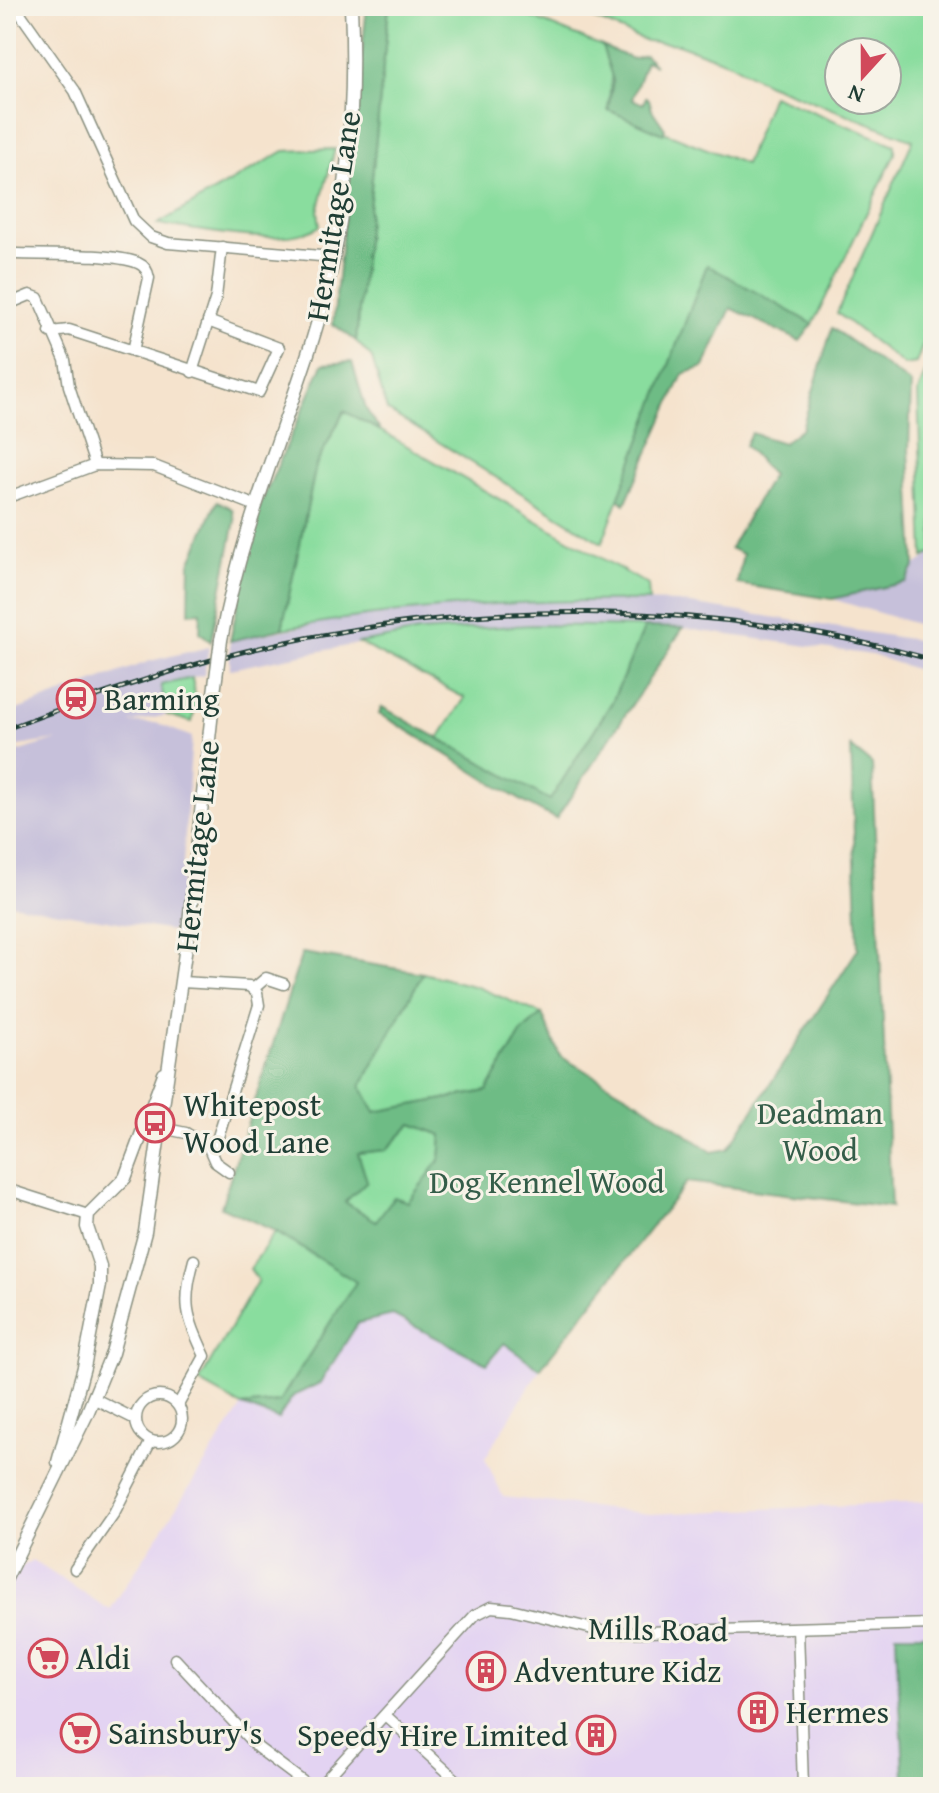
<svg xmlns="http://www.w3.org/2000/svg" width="939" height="1793" font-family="'Gentium Book Plus',serif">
<rect width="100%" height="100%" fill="#f7f3e8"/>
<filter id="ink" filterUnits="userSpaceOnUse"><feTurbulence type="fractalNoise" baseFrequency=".0125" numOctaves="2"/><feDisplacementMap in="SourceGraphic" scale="16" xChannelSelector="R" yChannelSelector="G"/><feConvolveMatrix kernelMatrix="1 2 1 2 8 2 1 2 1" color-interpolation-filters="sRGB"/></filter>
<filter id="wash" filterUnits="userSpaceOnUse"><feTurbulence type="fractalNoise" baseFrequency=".006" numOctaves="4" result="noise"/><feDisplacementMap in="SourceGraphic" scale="32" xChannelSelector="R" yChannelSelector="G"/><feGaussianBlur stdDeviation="1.8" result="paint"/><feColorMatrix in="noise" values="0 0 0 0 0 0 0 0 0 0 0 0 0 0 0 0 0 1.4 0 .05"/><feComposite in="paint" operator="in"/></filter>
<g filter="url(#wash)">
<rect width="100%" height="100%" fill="#f5e3cd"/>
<path fill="#e3d3f2" d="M393 1315 487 1364 504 1343 540 1369 485 1458 503 1497 650 1514 927 1502 933 1495V1787H8L6 1587 16 1571 32 1560 110 1610 242 1406 279 1419 293 1396 321 1383 358 1323Z"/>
<g fill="#c6c0da">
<path d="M933 553V629L832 599 906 582 915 565Z"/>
<path d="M591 600 678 602 928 642 933 644V675L872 655 680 628 531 625 419 632 230 669V641L372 613 476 602Z"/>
<path d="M209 647 204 675 161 685 167 715 130 723H156L192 737 178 932 6 903V755L57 740 6 748V714L150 661Z"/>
</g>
<g fill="#89dd9e" stroke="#548d69" stroke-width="2" fill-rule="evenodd">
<path d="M389 6H489L521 13 602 46 612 70 608 110 745 164 772 95 895 145V154L813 324 707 266 602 543 387 410 372 358 356 341Z"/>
<path d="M564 6H933V318L916 363 904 365 837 313 913 140 766 83 730 63 678 44 646 41ZM839 52H887V100H839Z"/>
<path d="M335 149 318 211 320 226C283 249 202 230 158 224L284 151Z"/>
<path d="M933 353V553L924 557 918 392Z"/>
<path d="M345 410 648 585 649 601C525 599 404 607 282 629L316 465Z"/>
<path d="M531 625 645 627 612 702 550 801 439 738 465 698 359 643 419 632Z"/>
<path d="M192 678 196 701 192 722 167 715 161 685Z"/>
<path d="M423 973 477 987 542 1014 522 1032 487 1091 375 1112 361 1086Z"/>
<path d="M412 1124 442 1135 440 1160 408 1202 376 1221 345 1202 366 1181 357 1153 386 1150Z"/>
<path d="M275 1232 357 1282 279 1402 242 1406 199 1382 258 1280 250 1269Z"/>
</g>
<g fill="#6ebc85" stroke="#467c5c" stroke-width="2" fill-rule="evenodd">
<path d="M367 6H389L356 341 333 324Z"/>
<path d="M602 46 632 59 645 55 655 65 646 61 632 99 643 104 646 97 649 99 652 110 665 129 663 134 608 110 613 80Z"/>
<path d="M707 265 813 324 800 341 731 308 704 367 683 374 625 504 618 499Z"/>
<path d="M832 328 911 384 909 450 915 565 906 582 832 599 737 584 743 554 730 548 772 475 745 445 751 433 783 443 802 428Z"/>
<path d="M352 362 366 409 381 431 344 411 316 465 282 629 230 641 257 512 323 364Z"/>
<path d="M217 501 232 509 235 521 211 642 200 632 201 612 189 613 190 563Z"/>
<path d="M645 627 683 628 556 819C494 789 439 746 379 714L382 707 550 800 612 702Z"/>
<path d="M851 747 872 764 891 1207 687 1182 540 1369 504 1343 487 1364 393 1315 358 1323 320 1383 293 1396 278 1419 242 1406 279 1402 356 1282 277 1232 221 1207 302 953 423 973 361 1086 375 1112 487 1091 522 1032 542 1014 560 1056 639 1102 712 1152 728 1149 858 949ZM412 1124 442 1135 440 1160 408 1202 394 1197 376 1221 345 1202 367 1181 358 1153 386 1150Z"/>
<path d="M896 1634H933V1787H904C904 1735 897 1686 896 1634Z"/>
</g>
</g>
<g filter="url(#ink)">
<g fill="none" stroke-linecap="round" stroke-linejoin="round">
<g stroke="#8a9080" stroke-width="13">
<g id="minor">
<path d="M15 6 75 91 134 221 151 237 168 243 332 257"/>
<path d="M16 254C46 255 113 253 138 263 145 266 148 272 149 278L133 351"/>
<path d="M6 305 30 295 38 298 65 360 69 386 95 465"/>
<path d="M50 332 69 330 259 392 279 348 208 321"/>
<path d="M192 372 216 297 222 247"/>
<path d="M6 498 95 465 154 466 254 505"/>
<path d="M253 989 266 978 284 984"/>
<path d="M162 1128 186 1133 208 1146 217 1140 259 1005 257 993 249 986 182 982"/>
<path d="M208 1146 215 1162 229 1172"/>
<path d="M6 1189 88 1215"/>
<circle cx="159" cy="1419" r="23"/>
<path d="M93 1398 135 1419"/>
<path d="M178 1405 205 1356C186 1315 182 1303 194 1260"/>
<path d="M75 1569 114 1513 151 1441"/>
<path d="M798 1629 803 1787"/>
<path d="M175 1659 258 1748 310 1787"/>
<path d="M385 1715 464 1787"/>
<path d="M319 1787 475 1615 491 1607 511 1609 609 1633 933 1624"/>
<path d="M876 1787H879"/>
</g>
</g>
<g stroke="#8a9080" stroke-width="15">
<g id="major">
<path d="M221 640C241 531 280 442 313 338 346 234 356 114 351 6"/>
<path d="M58 1462 84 1367 100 1285V1266L87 1227 88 1215 125 1178 164 1074"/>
<path d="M6 1578 87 1414 112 1353 145 1232 188 932 214 693"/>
</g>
</g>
<use href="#minor" stroke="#fff" stroke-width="10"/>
<use href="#major" stroke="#fff" stroke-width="12"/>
<g stroke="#1f3d34" stroke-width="5">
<path id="rail" d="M6 729C84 700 161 672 242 652 464 598 713 598 933 660"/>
</g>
<use href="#rail" stroke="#f7f3e8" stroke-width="2" stroke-dasharray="6" stroke-linecap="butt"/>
<g stroke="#8a9080" stroke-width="15" stroke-linecap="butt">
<path id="major-bridge" d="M214 693 221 640"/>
</g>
<use href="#major-bridge" stroke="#fff" stroke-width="12"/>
</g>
</g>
<defs>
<g id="station-ring" transform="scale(2)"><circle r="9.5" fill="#f7f3e8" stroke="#d1495b" stroke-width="1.5"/><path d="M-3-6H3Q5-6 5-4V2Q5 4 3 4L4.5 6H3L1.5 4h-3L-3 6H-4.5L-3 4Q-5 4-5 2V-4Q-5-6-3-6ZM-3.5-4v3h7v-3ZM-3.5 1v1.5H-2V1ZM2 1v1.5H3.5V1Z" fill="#d1495b"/></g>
<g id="bus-ring" transform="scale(2)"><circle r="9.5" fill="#f7f3e8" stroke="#d1495b" stroke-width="1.5"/><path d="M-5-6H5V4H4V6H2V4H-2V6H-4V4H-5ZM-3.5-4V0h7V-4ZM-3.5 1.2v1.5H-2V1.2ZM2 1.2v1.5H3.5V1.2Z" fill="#d1495b"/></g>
<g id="supermarket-ring" transform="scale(2)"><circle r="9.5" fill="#f7f3e8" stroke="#d1495b" stroke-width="1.5"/><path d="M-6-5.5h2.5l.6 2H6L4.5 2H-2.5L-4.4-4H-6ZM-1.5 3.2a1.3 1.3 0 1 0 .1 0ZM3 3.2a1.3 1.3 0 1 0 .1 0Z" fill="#d1495b"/></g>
<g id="building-ring" transform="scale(2)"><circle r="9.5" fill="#f7f3e8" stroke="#d1495b" stroke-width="1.5"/><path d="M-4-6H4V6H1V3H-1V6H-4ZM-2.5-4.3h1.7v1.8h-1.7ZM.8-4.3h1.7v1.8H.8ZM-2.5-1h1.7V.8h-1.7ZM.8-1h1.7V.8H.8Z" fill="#d1495b"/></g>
</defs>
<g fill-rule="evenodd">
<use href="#station-ring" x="76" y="699"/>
<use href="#bus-ring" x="155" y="1123"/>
<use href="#supermarket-ring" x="48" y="1658"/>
<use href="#building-ring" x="486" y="1671"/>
<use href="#building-ring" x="758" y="1712"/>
<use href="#supermarket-ring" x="80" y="1733"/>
<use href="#building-ring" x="596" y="1735"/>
</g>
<g text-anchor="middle" stroke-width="6" stroke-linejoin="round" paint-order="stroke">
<g font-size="32" fill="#1f3d34" stroke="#f7f3e8">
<text transform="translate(333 216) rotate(-81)" y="11">Hermitage Lane</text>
<text transform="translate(197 846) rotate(-84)" y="11">Hermitage Lane</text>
<text transform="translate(658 1629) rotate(1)" y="11">Mills Road</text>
</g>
<g font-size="32" fill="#1f3d34" stroke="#f7f3e8" text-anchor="start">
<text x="104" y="710">Barming</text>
<text x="183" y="1116">Whitepost<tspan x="183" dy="37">Wood Lane</tspan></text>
<text x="76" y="1669">Aldi</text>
<text x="514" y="1682">Adventure Kidz</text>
<text x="786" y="1723">Hermes</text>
<text x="108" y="1744">Sainsbury's</text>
<text x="568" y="1746" text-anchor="end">Speedy Hire Limited</text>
</g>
<g font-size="32" fill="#345d49" stroke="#f7f3e8">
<text x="820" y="1124">Deadman<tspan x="820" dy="37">Wood</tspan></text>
<text x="547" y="1193">Dog Kennel Wood</text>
</g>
</g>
<rect width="939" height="1793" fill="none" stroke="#f7f3e8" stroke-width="32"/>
<g transform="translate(863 76) rotate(201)"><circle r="38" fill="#f7f3e8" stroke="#a1aaa0" stroke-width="2"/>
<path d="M0-6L14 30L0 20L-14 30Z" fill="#d1495b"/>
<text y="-12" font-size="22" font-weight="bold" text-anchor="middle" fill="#1f3d34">N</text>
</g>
</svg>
